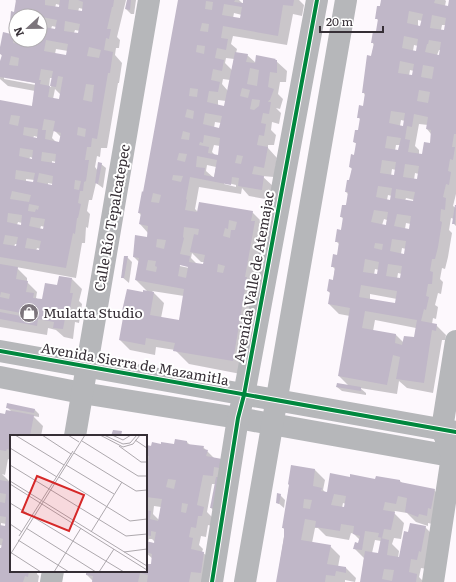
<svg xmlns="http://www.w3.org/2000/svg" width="456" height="582" font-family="Literata,serif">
<rect width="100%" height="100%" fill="#fdf8fd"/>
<g fill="#0003" fill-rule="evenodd">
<path d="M15 0H126L117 37 120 40 119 48H116L115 55 122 63 119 83H118L107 148H101L100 157 97 156 95 167 98 171 101 164 106 168 103 188 96 183 92 200H89L87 211 90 214 88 228 86 227 85 243H82L76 278 16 267 27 278V282L37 292 36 298 39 300 43 301 58 287 72 279 82 289 79 301 82 304 79 323 75 322 73 339 64 337 56 330 48 328 47 335 0 327V101L32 107 35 91 8 86 0 79V66L2 56 0 53 12 35 13 24 11 21 15 13 17 1ZM56 4 60 5V9L55 8ZM79 8 83 9 82 12H78ZM16 16H40V40H16ZM52 26 56 27V30L51 29ZM75 30 80 31 79 34 74 33ZM56 49 68 51 67 56 55 54ZM4 77 36 83V85L4 79ZM50 78H53L51 87H49ZM55 89 61 95 60 100 53 99ZM54 130 61 137 60 143 56 142 52 138ZM34 136 38 137 37 139 33 138ZM30 157 33 158V160H29ZM52 161 56 162V164H52ZM26 179 34 180V183L26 182ZM48 183 53 184 52 186 48 185ZM18 222 22 223V226L17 225ZM41 226 45 227 44 230 40 229ZM15 244H18L17 247H14ZM37 248 41 249 40 252 36 251Z"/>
<path d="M128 0H136L134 14H131L126 9Z"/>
<path d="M179 0H239L243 4 244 0H299L304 5 302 16 293 14 287 45 233 36 231 44 237 49 236 53 247 55 256 63 257 56 275 60 287 71 286 82H280L278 94 283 99 280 109 276 108 281 113 279 124 272 122 271 130 276 135 274 145H268V148L277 158 274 177 262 176 274 187 271 200 249 196 242 188 241 194 199 187 195 209 198 212H252L262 222 261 229 264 232 246 375 189 364 175 350 156 347 155 355 130 350 120 340 125 313 123 311 144 293 148 292 136 280 139 262 134 257 148 238V233L140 224 141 215 139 213 144 193ZM234 13 242 15 241 20 233 18ZM226 58 234 59 232 70 225 63ZM223 79 230 80 228 91 222 84ZM218 100 226 101 224 107 218 106ZM215 122 221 123 220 129 214 128ZM214 145 220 146 219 156H216L212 152ZM207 165 216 167 214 178 206 171ZM224 182 236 185V187L224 184ZM192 253 201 262H204V265L197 264 191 258ZM175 263 189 266V268L175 265ZM152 291 184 296 179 322 161 318 164 303Z"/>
<path d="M382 0H445L446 1 445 6 449 7 450 0H456V194L453 206 456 208V207V226L453 223 454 219 451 218 449 230 452 233 448 257 445 269 442 268 440 279 443 282 441 294 438 293 435 305 438 307 436 319 433 318 432 324 436 325 446 335 445 340H442L433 393 407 388 399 381 397 394 360 388 366 393V395L342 391 337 387 349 386 339 376 350 316 339 314 329 304 331 294 328 291 333 281 335 269 332 266 338 256 339 244 336 241 341 231 344 219 341 217 346 206 349 195 346 192 350 182 352 169 350 167 354 156 357 144 354 142 359 131 361 120 358 117 364 107 365 95 363 92 374 45 372 42 377 32 379 21 376 18ZM418 20 422 21 421 27 418 26ZM442 25H446L445 31 441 30ZM414 45 418 46 417 52 413 51ZM439 50H441L440 56 437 55ZM410 70 414 71 413 77 409 76ZM401 120 405 121 404 127 400 126ZM419 124 428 125 427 129 431 134V144L423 155H419V150L415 146ZM396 145H400L399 151H395ZM392 169 396 170 395 176H391ZM415 173 419 174 418 180H414ZM388 195 392 196 391 201 387 200ZM406 198 414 200V203L405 201ZM384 219 387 220 386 226 382 225ZM406 223 411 224 410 230 405 229ZM402 248 406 249 405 255 401 254ZM375 269 379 270 378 276 374 275ZM398 273 402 274 401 280 397 279ZM370 294 397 299 396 304 370 300ZM375 320 416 328 415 338 404 343 396 335 373 331Z"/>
<path d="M127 257 132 262 129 283 122 277Z"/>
<path d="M7 407 34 409 39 414V417L33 416 43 426 41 436H11V460L8 459 5 475 2 474 9 481V483H11V571H37V574L39 576 38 582H0V549H2L3 546 0 545V414L6 415 12 412ZM1 523 6 524V527L1 526Z"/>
<path d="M187 442 190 445 203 447 215 459 221 460 216 513 211 508 216 484H212L207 512 213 518 212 526 208 525 206 537 201 536 199 545 203 549 202 552 214 562 207 582 201 581V582H93V581L87 575V571H146V565H152L153 559 146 553V555V446L175 445ZM154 506 161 507 159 520 153 514ZM149 539H152L157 544 148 543Z"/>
<path d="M292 466 315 470 325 480 323 490 327 494 351 478 400 481 402 483 434 490 444 500 437 525 428 523V526L416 522 407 513 395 511 394 513 404 523 401 539 394 538 392 544 399 551 398 558H400L409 533 425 527 435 537 427 569 421 568 419 577 424 582H361L364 558 354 548 359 544 360 540 354 534 351 533 349 540 326 536 318 528H315L312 543 330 546 340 556 338 567 346 568 356 578 355 582 345 580V582H277L285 530 283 528ZM343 503 346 504 345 509 342 508ZM375 540 381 541 379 554 372 553Z"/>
<path d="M280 495 285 500 284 508 277 502Z"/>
</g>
<g fill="#c0b7c8" fill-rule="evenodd">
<path d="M16 0H45V5L59 7 60 0H69L68 9 82 11 83 2 78 0H114L113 7H112L107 29H111L109 39 106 38 104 50 113 52 110 73H108L97 139 92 138 91 147H87L85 160H89L86 181 84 182 83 191H80L78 203 81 204 78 218H77L75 234 73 233 66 268 0 257V100L32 106 35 83 0 77V61L2 55 0 54V47L3 32 11 34 13 22 10 21 11 11 14 12ZM16 16H40L41 25 42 17 57 20 55 29 40 26V40H21V44L13 43 14 34H16ZM65 21 80 24 78 33 64 31ZM46 40 68 44 66 55 44 51ZM89 47 101 50 99 58 87 56ZM11 56 19 58 18 66 9 65ZM41 69 53 71 50 86 56 87 58 76 63 77 59 99 48 97 50 86 40 84 41 80H39ZM86 84 94 85 92 102 83 100ZM11 115 20 116 18 126 9 124ZM44 119 55 121 53 131 61 133 59 142 45 139 46 130H42ZM24 127 38 129 37 138 23 135ZM78 127 86 129 85 137 77 135ZM20 148 33 150 32 159 19 156ZM42 152 56 154 55 163 41 161ZM16 170 35 173 33 182 15 179ZM39 173 53 176 52 185 37 182ZM75 180 81 181 79 190 74 189ZM12 191 31 195 29 202 10 199ZM29 204 39 206 38 210 36 209 35 212 28 211ZM8 213 22 215 21 225 7 222ZM31 217 45 219 43 229 29 226ZM5 235 18 237 16 246 3 244ZM27 238 41 241 39 250 25 248Z"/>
<path d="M127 0H131L130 10 125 9Z"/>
<path d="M178 0H235L234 2 243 3V0H294L293 6 283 5 278 36 223 26 221 38 228 39 226 50 217 48 215 58 224 60 222 71 213 69 211 80 220 82 218 92 209 91 207 102 224 106 235 52 248 54 246 62 255 63 256 55 276 59 275 60H277V73L270 72 268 87 274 89 270 100H269L268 102H271L269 114 263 113 261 123 266 124 264 136 259 135 257 145 268 147 264 168 254 166 252 174 264 176 262 190 238 186 239 178 232 177 231 185 190 177 186 199 187 200 185 210 197 212 199 202 253 211 251 221H255L245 277H247L233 361 173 351 175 343 146 338 145 345 119 340 124 312 122 311 127 289 143 292V290L154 292 150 315 179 320 184 289 135 280 139 258 133 257 135 235 147 237 148 226 139 224 141 213H138L142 191 143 192ZM206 1 213 2 212 10 205 9ZM224 4 242 7 240 18 222 15ZM202 23 209 24 208 32 200 31ZM197 45 205 46 204 54 196 52ZM250 68 259 70 257 86 247 84ZM190 88 198 89 197 97 189 96ZM242 88 250 90 248 98 240 96ZM252 99 260 100 259 106 254 110 250 109ZM187 109 194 111 193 119 185 117ZM205 113 222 116 219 128 203 124ZM183 131 190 133 189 140 181 139ZM204 135 220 138 218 155 208 153 209 147 199 145 200 142 203 143ZM179 153 187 154 185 162 177 160ZM237 155 243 156 241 164 235 163ZM197 156 217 160 214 177 204 175 205 168 196 167ZM173 175 183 176 181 182 172 180ZM153 193 161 195 159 203 151 202ZM229 220 237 222 235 230H231L230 238 223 236 225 228 228 229ZM184 227 199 229 198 235 194 234 190 252 205 255 203 264 189 262 190 256 180 254 184 238 183 237ZM157 239 166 240 164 249 156 247ZM148 260 156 261 155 266 157 267 156 272 146 270ZM218 264 225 266 223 273 217 272ZM180 265 188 267 186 278 178 276Z"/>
<path d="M381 0H435L434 3 448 6 449 0H456V134H454L452 147H455L453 160 450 159 448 171 451 172 449 185 446 184 443 197 446 198 445 210 441 209 440 221 442 222 438 247 435 259H432L430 271 433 272 432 284H428L426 296 429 297 426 310 424 309 421 321 437 324 436 331 432 330 424 383 396 379 400 357 393 355 387 385 338 376 350 308 328 304 330 292 327 291 329 279 333 280 335 267H331L333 254 337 255 339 242H335L337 229 341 230 343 217H340L342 205H346L348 192H345L347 180H349L352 168 349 167 351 154 354 155 356 143 353 142 355 130H358L360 118H357L359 105 363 106 365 93H362L367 55 371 56 374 43H371L373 31H376L378 19H375L377 6H380ZM409 11 423 14 420 26 407 23ZM432 15 446 18 444 30 430 28ZM404 36 418 39 416 51 402 48ZM429 40 441 42 439 55 425 52 427 44H428ZM400 61 414 64 412 75 398 73ZM423 65 434 67 432 79 421 77ZM419 90 430 92 428 103 417 101ZM391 111 405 113 403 126 389 123ZM414 114 428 117 426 129 431 130 430 143 424 142 422 154 408 152 410 140 405 139 407 126 412 127ZM387 136 401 138 398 150 385 148ZM382 160 396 162 394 175 380 173ZM405 164 419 166 417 179 403 177ZM378 186 392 188 390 200 376 197ZM396 189 415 192 413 201 395 198ZM374 210 388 212 386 225 371 222ZM397 214 411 216 409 229 394 226ZM392 239 406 241 404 254 390 251ZM375 243 383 244 382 250 374 248ZM365 259 379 262 377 274 363 272ZM388 264 402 266 400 278 386 276ZM361 285 397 291 395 303 359 297ZM365 311 417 320 414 337 404 336 402 345 395 343 396 334 362 328Z"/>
<path d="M98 162 102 163 98 184 95 183Z"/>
<path d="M455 205H456L455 224H452Z"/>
<path d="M124 256H128L124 278H121Z"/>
<path d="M0 264 18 267 16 279 28 281 26 292 34 293 33 298 42 299 45 283 57 285 59 276 72 278 70 293H73L69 314 66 313 63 329 53 328 54 322 38 319 37 326 0 319V312L21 316V313L0 309V297L9 299 10 294 1 292 0 296Z"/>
<path d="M337 383 361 387V391L336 387Z"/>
<path d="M7 403 35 409 34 413 6 408Z"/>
<path d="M6 410 34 415 30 436H11V450L7 449 6 451 0 450V413L5 414Z"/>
<path d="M113 430 122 431 121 436H111Z"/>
<path d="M175 439 187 441V444L204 446 203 449 208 450 206 456 222 459 220 468 214 467 213 476 203 475 197 505 204 507 202 516H198L196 528 191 527 189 537 193 538 191 549 204 552 201 573 191 572 189 582H147L148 575 140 573V571H146V564H151L152 554 146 552V541L154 543 156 532 151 531V536L146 535V510L151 511 150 519 158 521 162 499 146 497V464H148L149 456 146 455V445L151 446 152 442 161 444V442L174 444ZM168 479 176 480 174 489 166 487ZM182 503 188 504 186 513 181 512Z"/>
<path d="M291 465 315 469 313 486 322 488 321 491 327 492 330 473 350 477V474L375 479 376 476 400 480V482L435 489 431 509 428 508 427 516 419 514 418 517 405 512 407 498 398 496 396 504 385 502 383 510 395 512 391 530 384 529 382 538 378 537 379 533 365 531 362 550 353 549 355 542 358 543 360 536 353 534 354 526 341 524 340 531 315 527 316 521 305 519 301 540 331 545 327 564 346 567V573L336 571 335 576 326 575 325 582H276L284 537V528H282L289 485 288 484ZM334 494 346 496 344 507 331 505ZM304 499 312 500 310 509 303 508Z"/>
<path d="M216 477H219L214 508H210Z"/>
<path d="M0 480 11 482V571H29L28 577 25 576 23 582H0V548H1L3 539 0 538V525L5 526 6 517 0 516V502L5 503 6 494 0 493Z"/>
<path d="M277 493 281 494 279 504 276 503Z"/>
<path d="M410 523 426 526 421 552 419 551 417 560 411 559 409 572 417 574 416 582H360L365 551 378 553 381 538 389 540 387 555 399 557 404 531 408 532ZM384 569 394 570 392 581 382 579Z"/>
<path d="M86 571H130L140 573 138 582H92L93 576 86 575Z"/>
</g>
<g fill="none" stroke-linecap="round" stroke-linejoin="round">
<g stroke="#b6b7ba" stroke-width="22">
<path d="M0 351 456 432"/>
<path d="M0 377 82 393 238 418 456 457"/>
<path d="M75 436 149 0"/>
<path d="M51 582 53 571"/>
<path d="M212 582 238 418 244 395 317 0"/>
<path d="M245 582 346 0"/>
<path d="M433 582 452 456 442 429 456 341"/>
</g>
<g stroke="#fff" stroke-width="6">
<g id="cycleway">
<path d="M0 351 456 432"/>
<path d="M212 582 238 418 244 395 317 0"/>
</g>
</g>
<use href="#cycleway" stroke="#00873e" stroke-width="4"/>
</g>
<defs>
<g id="shop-disc" transform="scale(1)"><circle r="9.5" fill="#7c757c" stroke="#fff"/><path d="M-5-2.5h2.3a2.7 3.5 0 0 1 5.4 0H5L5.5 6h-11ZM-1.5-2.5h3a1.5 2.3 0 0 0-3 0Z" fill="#fff"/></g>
</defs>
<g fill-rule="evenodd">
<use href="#shop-disc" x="29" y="313"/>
</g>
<g text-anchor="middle" stroke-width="4" stroke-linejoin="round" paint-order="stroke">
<g font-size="14" fill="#362f36" stroke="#fff">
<text transform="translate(112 218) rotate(-80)" y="5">Calle Río Tepalcatepec</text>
<text transform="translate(254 277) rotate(-80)" y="5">Avenida Valle de Atemajac</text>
<text transform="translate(135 364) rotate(10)" y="5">Avenida Sierra de Mazamitla</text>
</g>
<g font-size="14" fill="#362f36" stroke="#fff" text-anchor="start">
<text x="43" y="318">Mulatta Studio</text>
</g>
</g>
<g transform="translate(10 435)">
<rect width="137" height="137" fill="#fdf8fd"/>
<path fill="none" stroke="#ada8ad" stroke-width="1" d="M5 0 54 30M32 0 61 19M58 0 69 7M90 0 113 12 123 9 130 0M94 0 113 9 120 8 127 0M102 0 113 5 121 0M125 5 137 13M72 6 128 41H137M109 11 131 27H137M0 13 47 42M64 18 126 56 137 55M0 30 116 101 137 99M56 30 104 59M49 42 120 86 137 84M0 46 137 131M0 49 137 135M0 68 114 137M0 89 12 97M16 93 86 137M81 97 112 47M9 101 63 16M8 105 59 137M0 117 31 137M114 117 137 114M0 120 75 0M44 137 71 93M89 137 104 114"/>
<path fill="#d62828" fill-opacity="0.15" stroke="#d62828" stroke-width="2" d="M27 41 74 60 59 96 12 77Z"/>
<rect width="137" height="137" fill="none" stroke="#362f36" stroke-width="2"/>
</g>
<g transform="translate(28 28) rotate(248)"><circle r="19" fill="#ffffff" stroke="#afacaf"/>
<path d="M0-3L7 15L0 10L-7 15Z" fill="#7c757c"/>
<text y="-6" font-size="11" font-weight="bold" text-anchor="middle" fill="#362f36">N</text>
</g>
<path d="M320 26v6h63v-6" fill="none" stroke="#362f36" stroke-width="2"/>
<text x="326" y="26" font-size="12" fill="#362f36" stroke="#ffffff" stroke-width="3" paint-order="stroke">20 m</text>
</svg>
